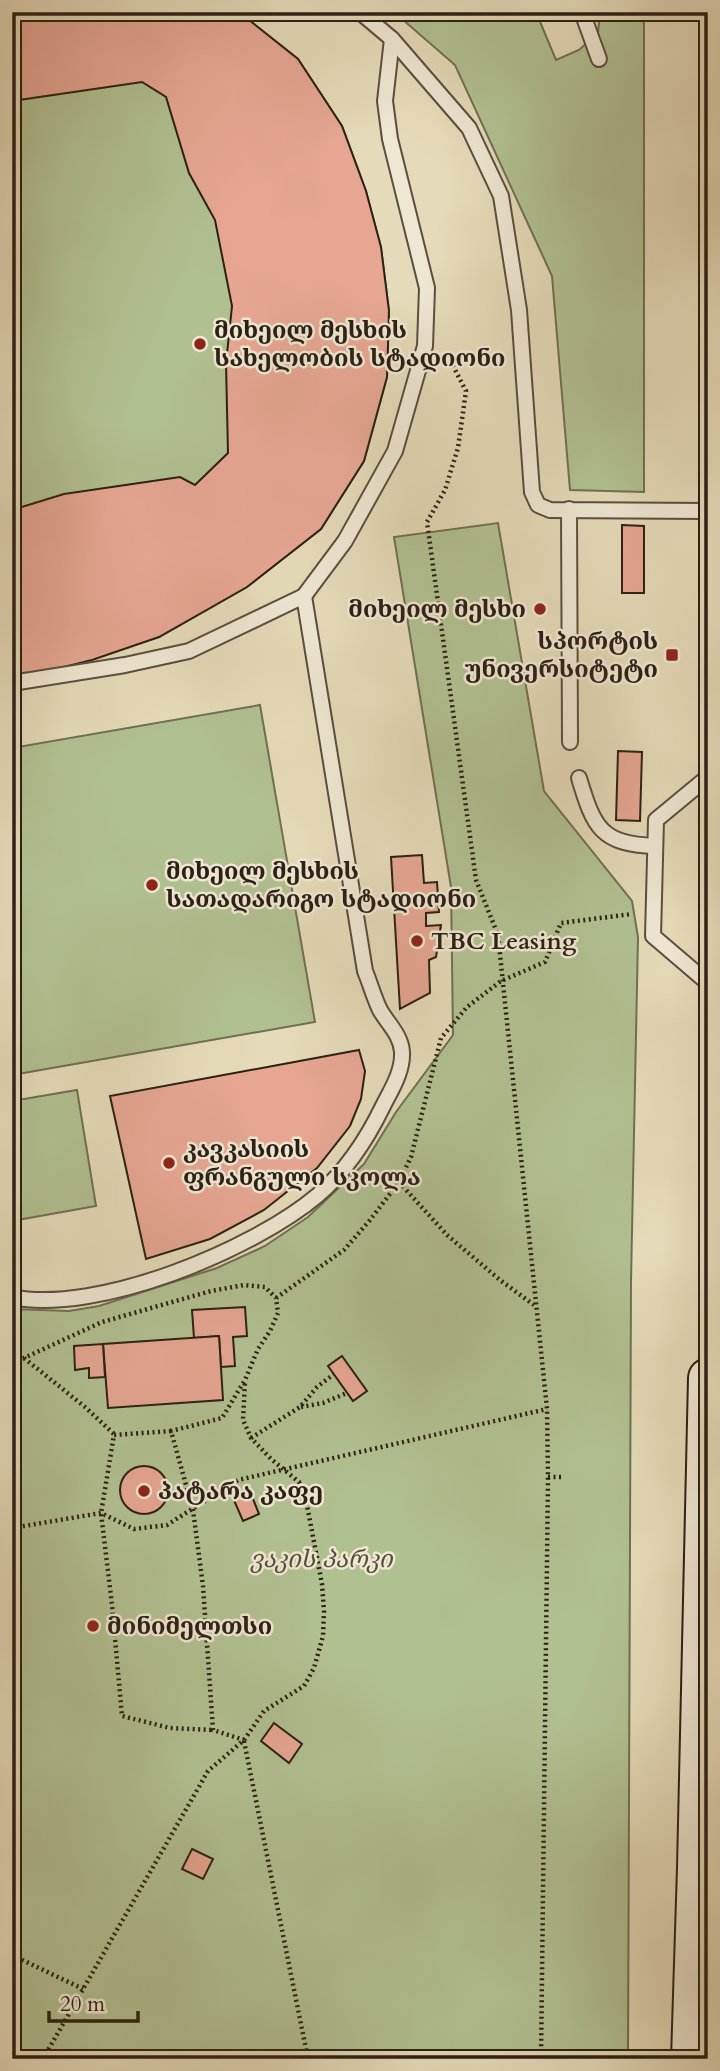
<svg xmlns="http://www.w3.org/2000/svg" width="720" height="2071" font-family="Cardo,'Noto Serif Georgian',serif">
<rect width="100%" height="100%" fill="#e5dab9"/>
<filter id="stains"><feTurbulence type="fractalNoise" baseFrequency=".00286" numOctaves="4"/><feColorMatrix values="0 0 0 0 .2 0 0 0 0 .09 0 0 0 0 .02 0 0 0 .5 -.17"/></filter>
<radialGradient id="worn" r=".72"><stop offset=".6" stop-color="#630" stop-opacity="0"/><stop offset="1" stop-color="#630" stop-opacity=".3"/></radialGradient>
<g fill="#b1c091" stroke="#6e7053" stroke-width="2">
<path d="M12 12H239L298 59 342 126 366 191 381 248 389 311 387 377 364 461 321 529 247 587 159 637 12 680Z"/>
<path d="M394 12H536L556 60 579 50 598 33 600 12H644V492L570 490 552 276 455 65Z"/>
<path d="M498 523 544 791 632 901 638 937 631 1281 628 2059H12V1309L69 1311 99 1306 217 1268 265 1246 308 1217 364 1164 396 1112 453 1035 451 887 394 537Z"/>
<path d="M260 705 315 1022 12 1075V748Z"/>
<path d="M77 1090 96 1206 12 1221V1101Z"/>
</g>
<g fill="#e6a692" stroke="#2b2015" stroke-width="2">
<path d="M12 12H239L298 59 342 126 366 191 381 247 389 311 387 377 364 461 321 529 247 587 159 637 92 660 12 680V510L64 494 180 477 195 485 228 453 226 363 232 306 215 220 189 173 166 97 142 82 12 101Z"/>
<path d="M622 525 644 526V593H622Z"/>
<path d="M618 751 642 752 640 821 616 820Z"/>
<path d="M422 855 424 883 437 882 439 912 426 913V926L441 925 436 957 429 960 430 993 400 1009 391 857Z"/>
<path d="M359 1050 365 1071 361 1099 350 1126 317 1168 264 1210 210 1239 146 1259 110 1096Z"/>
<path d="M245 1307 247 1336 233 1337 235 1366 221 1367 219 1336 194 1338 192 1310Z"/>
<path d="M219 1336 223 1400 108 1408 103 1344Z"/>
<path d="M103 1344 105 1377 89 1378V1368L75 1370 74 1346Z"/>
<path d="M342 1356 367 1391 353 1401 328 1366Z"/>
<circle cx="144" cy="1490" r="24"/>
<path d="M249 1489 259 1514 243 1521 233 1498Z"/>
<path d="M274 1723 302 1744 289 1763 261 1741Z"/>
<path d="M192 1849 213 1859 203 1879 182 1869Z"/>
</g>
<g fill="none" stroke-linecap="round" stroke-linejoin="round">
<g stroke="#5a4e3e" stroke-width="18">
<g id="service">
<path d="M360 12 392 39 469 128 501 196 519 310 532 492 538 505 550 510 708 511"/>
<path d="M582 12 599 59"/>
<path d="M569 509 570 742"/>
<path d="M12 683 125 665 189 651 304 596 345 541 395 451 425 346 427 288 390 139 385 101 392 39"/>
<path d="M708 777 656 820 653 936 708 983"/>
<path d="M579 778C594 828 601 844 655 846"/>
<path d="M12 1297C96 1315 253 1250 318 1195 346 1171 367 1139 383 1106 391 1090 403 1072 402 1052 401 1035 388 1024 380 1010 374 998 370 983 365 971L304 596"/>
</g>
</g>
<g stroke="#2b2015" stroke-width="42">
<path id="secondary" d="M691 2059 697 1868 708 1378"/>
</g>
<g stroke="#2b2015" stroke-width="4.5" stroke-dasharray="2 3.5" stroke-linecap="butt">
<path d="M444 359 452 364 466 391 458 448 445 490 427 522 476 880 498 935 547 1409 548 1477 541 2059"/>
<path d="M399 1182 447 1235 500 1280 534 1305"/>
<path d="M276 1298 344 1250 370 1220 399 1182 411 1157 441 1038 467 1007 501 981 545 962 561 923 632 914"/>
<path d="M24 1358 85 1407 114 1434"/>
<path d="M12 1361 24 1358 102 1322 211 1291 244 1285 265 1287 276 1298 278 1313 270 1331 258 1349 245 1380 222 1418 171 1431 193 1510 203 1586 213 1730 244 1740"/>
<path d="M301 1407 323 1403 347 1393"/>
<path d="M171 1431 114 1435 101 1513 112 1605 122 1716 170 1728 213 1730"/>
<path d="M251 1438 300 1407 317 1387 334 1374"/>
<path d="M548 1477H562"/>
<path d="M12 1528 101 1513 134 1529 167 1525 238 1480 547 1409"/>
<path d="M244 1741 308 2059"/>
<path d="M12 1955 83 1989"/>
<path d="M43 2059 208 1771 244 1740 264 1711 304 1686 314 1668 323 1636 324 1611 322 1584 306 1500 299 1482 271 1459 251 1438 243 1420 245 1381"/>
</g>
<use href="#service" stroke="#eee7d2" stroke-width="14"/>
<use href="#secondary" stroke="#eee7d2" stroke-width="38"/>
</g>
<g fill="#8f2418" stroke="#eee7d2" stroke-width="2.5">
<circle cx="200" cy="344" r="7"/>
<circle cx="540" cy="609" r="7"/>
<rect x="665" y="648" width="14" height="14" rx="3.5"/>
<circle cx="152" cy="885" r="7"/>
<circle cx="417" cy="941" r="7"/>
<circle cx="169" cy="1163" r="7"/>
<circle cx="144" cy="1491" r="7"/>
<circle cx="93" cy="1626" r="7"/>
</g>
<g text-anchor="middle" stroke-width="5" stroke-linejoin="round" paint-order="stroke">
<g font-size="24" font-weight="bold" fill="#2b2015" stroke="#eee7d2" text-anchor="start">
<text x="214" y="338">მიხეილ მესხის<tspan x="214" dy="28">სახელობის სტადიონი</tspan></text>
<text x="526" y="617" text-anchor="end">მიხეილ მესხი</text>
<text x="658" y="649" text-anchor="end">სპორტის<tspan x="658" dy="28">უნივერსიტეტი</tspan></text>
<text x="166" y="879">მიხეილ მესხის<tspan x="166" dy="28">სათადარიგო სტადიონი</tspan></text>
<text x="431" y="949">TBC Leasing</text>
<text x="183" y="1157">კავკასიის<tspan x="183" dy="28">ფრანგული სკოლა</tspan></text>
<text x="158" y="1499">პატარა კაფე</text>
<text x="107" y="1634">მინიმელთსი</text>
</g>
<g font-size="24" font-style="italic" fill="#53503a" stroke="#eee7d2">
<text x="321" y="1567">ვაკის პარკი</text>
</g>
</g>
<rect width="720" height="2071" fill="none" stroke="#e5dab9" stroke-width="42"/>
<rect x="14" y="14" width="692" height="2043" fill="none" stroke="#2b2015" stroke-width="3.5"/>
<rect x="21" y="21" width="678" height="2029" fill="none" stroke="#2b2015" stroke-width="2"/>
<path d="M49 2011v10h89v-10" fill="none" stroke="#2b2015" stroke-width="3.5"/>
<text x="60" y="2011" font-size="21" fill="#2b2015" stroke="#eee7d2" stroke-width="5" paint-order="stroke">20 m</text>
<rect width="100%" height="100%" filter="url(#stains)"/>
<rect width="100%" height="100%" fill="url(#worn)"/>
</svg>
